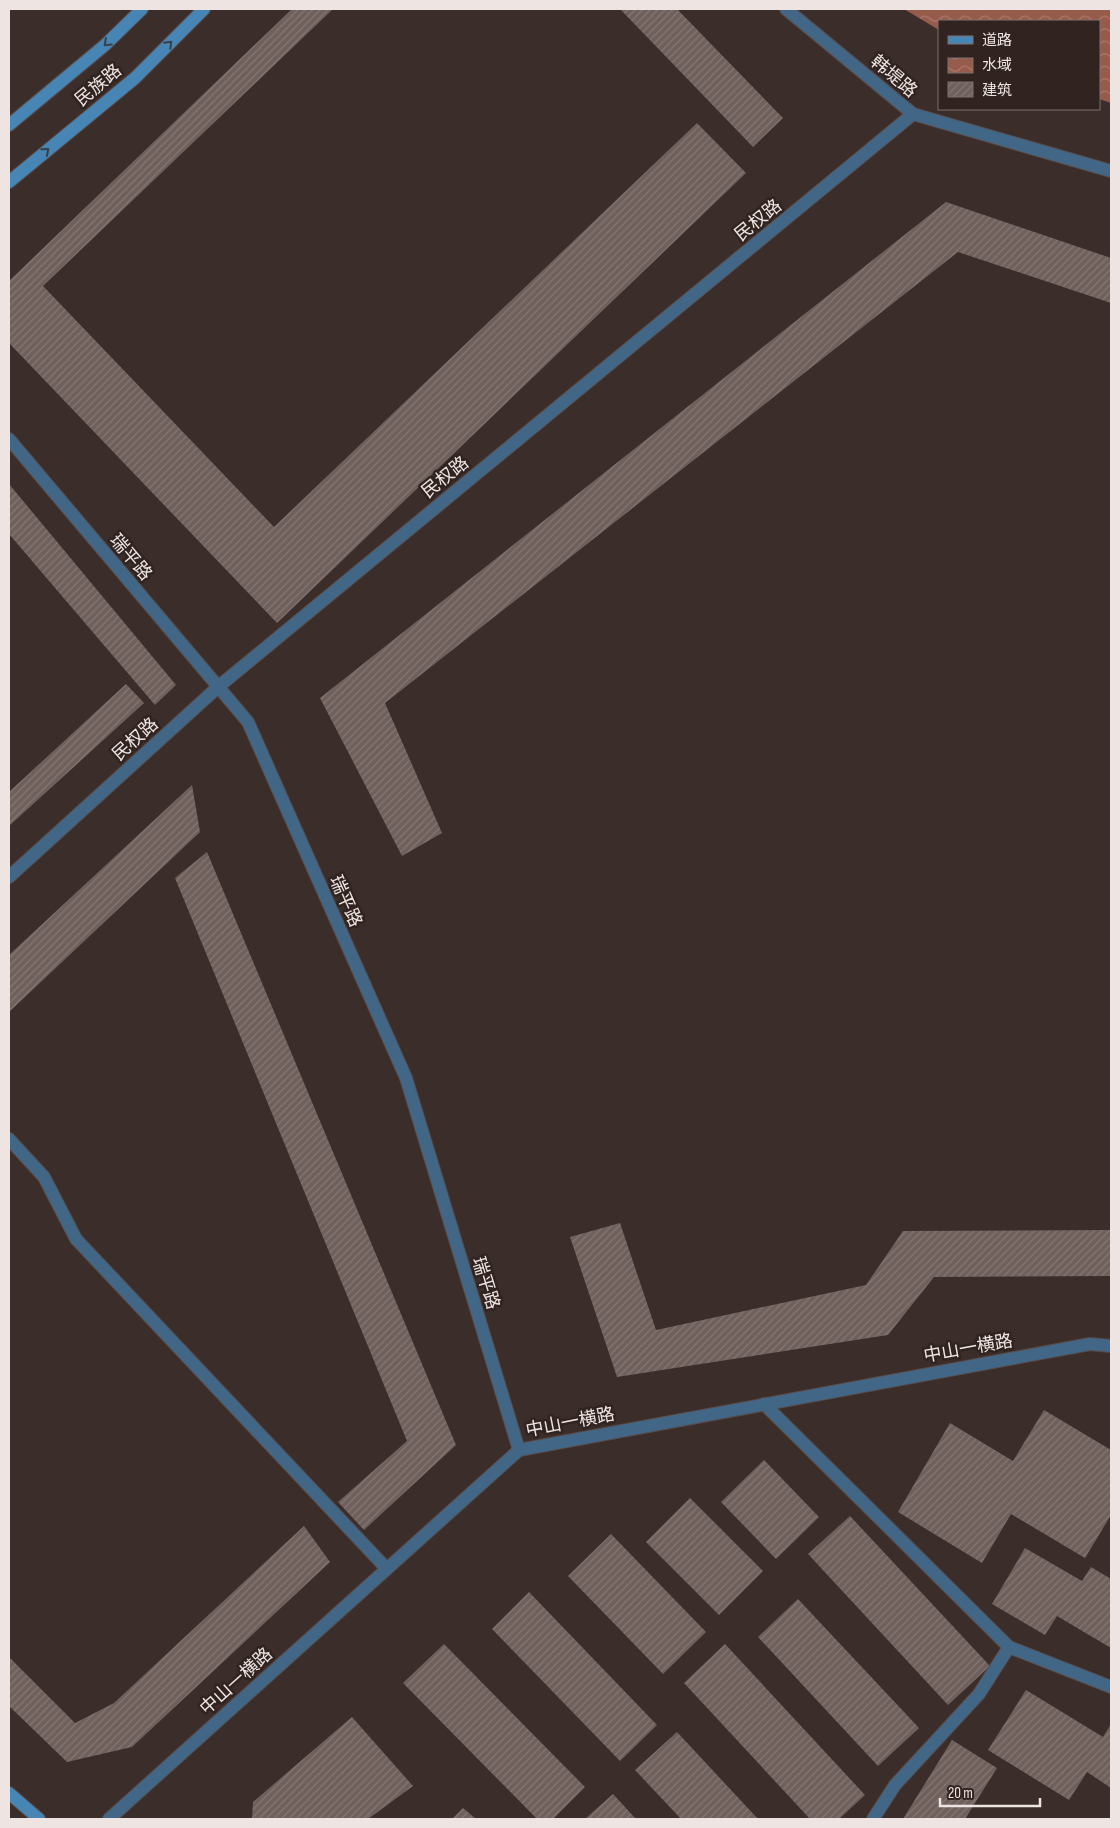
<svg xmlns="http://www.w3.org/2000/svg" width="1120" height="1828" font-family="'Sofia Sans Condensed','Noto Sans SC',sans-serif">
<defs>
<pattern id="water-waves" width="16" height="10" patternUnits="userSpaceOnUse" patternTransform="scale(1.25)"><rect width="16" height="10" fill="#975b4b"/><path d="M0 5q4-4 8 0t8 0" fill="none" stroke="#ab7a6d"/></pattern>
<pattern id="building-hatch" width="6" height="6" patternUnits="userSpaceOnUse" patternTransform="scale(1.25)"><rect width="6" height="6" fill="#6f605c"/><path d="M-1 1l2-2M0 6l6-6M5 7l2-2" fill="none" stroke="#847773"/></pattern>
</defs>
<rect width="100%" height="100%" fill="#3a2d2a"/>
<path fill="url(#water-waves)" d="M904 9H1111V103L1099 99V21H939V30Z"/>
<g fill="url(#building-hatch)">
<path d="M292 9H333L43 286 274 527 697 123 746 173 277 623 9 343V281Z"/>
<path d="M620 9H677L783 118 753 147Z"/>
<path d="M946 202 1111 258V303L958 252 385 703 442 833 402 856 320 698Z"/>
<path d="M9 484 176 685 155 705 9 534Z"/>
<path d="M126 684 144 703 9 826V792Z"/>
<path d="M192 785 200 832 9 1012V955Z"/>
<path d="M207 852 456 1445 364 1530 338 1502 407 1441 175 878Z"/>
<path d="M620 1223 656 1330 866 1285 903 1231 1111 1230V1276L934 1277 888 1335 617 1377 570 1237Z"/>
<path d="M1044 1410 1111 1450V1515L1085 1558 1011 1514 982 1563 898 1512 950 1423 1013 1461Z"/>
<path d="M764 1460 819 1517 776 1559 721 1502Z"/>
<path d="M690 1498 763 1571 719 1615 646 1542Z"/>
<path d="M850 1516 990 1666 948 1705 808 1554Z"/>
<path d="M304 1526 330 1562 132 1747 67 1762 9 1706V1657L75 1723 114 1703Z"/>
<path d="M611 1534 706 1632 663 1674 568 1576Z"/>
<path d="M1025 1548 1082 1581 1091 1567 1111 1579V1648L1057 1616 1045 1635 992 1604Z"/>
<path d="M529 1592 657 1725 620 1761 492 1629Z"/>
<path d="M798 1599 919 1728 878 1766 758 1637Z"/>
<path d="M444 1644 585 1787 553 1819H537L403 1683Z"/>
<path d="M725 1644 865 1795 839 1819H810L684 1683Z"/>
<path d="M1026 1690 1103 1737 1111 1724V1788L1087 1772 1069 1800 988 1750Z"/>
<path d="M352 1717 413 1786 368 1819H252L253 1802Z"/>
<path d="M677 1732 758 1819H681L635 1770Z"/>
<path d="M952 1740 997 1768 965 1819H903Z"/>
<path d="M613 1794 636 1819H585Z"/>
<path d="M463 1808 476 1819H452Z"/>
</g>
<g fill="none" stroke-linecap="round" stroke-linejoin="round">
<g stroke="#574a48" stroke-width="14">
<g id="minor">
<path d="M9 439 248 722 406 1078 519 1450"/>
<path d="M9 877 218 687 913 114"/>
<path d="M9 1139 44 1177 76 1239 387 1569"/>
<path d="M764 1404 1009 1647 1111 1687"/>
<path d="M873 1819 895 1785 979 1694 1009 1647"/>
</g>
</g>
<g stroke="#574a48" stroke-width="14">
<g id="tertiary">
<path d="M786 9 913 114 1111 171"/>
<path d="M109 1819 519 1450 1090 1344 1111 1346"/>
</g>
</g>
<g stroke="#574a48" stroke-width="14">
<g id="secondary">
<path d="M9 125 105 45 142 9"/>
<path d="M9 182 135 78 204 9"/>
<path d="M9 1793 39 1819"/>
</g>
</g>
<use href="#minor" stroke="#426786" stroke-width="12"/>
<use href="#tertiary" stroke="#426786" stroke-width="12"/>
<use href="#secondary" stroke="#4785b5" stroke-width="12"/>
</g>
<defs><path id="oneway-chevron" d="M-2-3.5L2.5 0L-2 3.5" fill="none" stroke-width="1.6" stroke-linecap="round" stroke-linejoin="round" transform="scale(1.25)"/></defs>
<g stroke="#37404d">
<use href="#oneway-chevron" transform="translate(107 43) rotate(137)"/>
<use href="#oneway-chevron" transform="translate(169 44) rotate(-45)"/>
<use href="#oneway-chevron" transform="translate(46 151) rotate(-40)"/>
</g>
<g text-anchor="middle" stroke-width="5" stroke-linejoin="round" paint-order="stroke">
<g font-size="18" fill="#eee5e3" stroke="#302320">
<text transform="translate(894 76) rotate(40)" y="6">韩堤路</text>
<text transform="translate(98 85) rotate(-40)" y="6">民族路</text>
<text transform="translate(758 220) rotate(-39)" y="6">民权路</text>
<text transform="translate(445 477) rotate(-39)" y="6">民权路</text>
<text transform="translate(131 557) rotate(50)" y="6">瑞平路</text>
<text transform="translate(135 739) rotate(-42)" y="6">民权路</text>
<text transform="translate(346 901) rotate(66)" y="6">瑞平路</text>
<text transform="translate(486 1283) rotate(73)" y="6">瑞平路</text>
<text transform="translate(968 1348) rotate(-10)" y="6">中山一横路</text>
<text transform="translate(570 1422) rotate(-11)" y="6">中山一横路</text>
<text transform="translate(236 1681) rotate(-42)" y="6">中山一横路</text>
</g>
</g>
<rect width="1120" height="1828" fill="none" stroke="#eee5e3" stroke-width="20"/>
<rect x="938" y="20" width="162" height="90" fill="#302320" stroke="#7c716e"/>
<rect x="948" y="36" width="25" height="8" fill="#4785b5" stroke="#7c716e"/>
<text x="982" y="45" font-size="15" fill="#eee5e3">道路</text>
<rect x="948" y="58" width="25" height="15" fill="url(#water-waves)" stroke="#7c716e"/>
<text x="982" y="70" font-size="15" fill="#eee5e3">水域</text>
<rect x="948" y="82" width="25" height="15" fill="url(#building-hatch)" stroke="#7c716e"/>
<text x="982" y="95" font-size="15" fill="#eee5e3">建筑</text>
<path d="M940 1798v8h100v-8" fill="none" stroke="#eee5e3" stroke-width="2.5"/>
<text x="948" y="1798" font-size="15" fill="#eee5e3" stroke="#302320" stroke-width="4" paint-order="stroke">20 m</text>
</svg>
